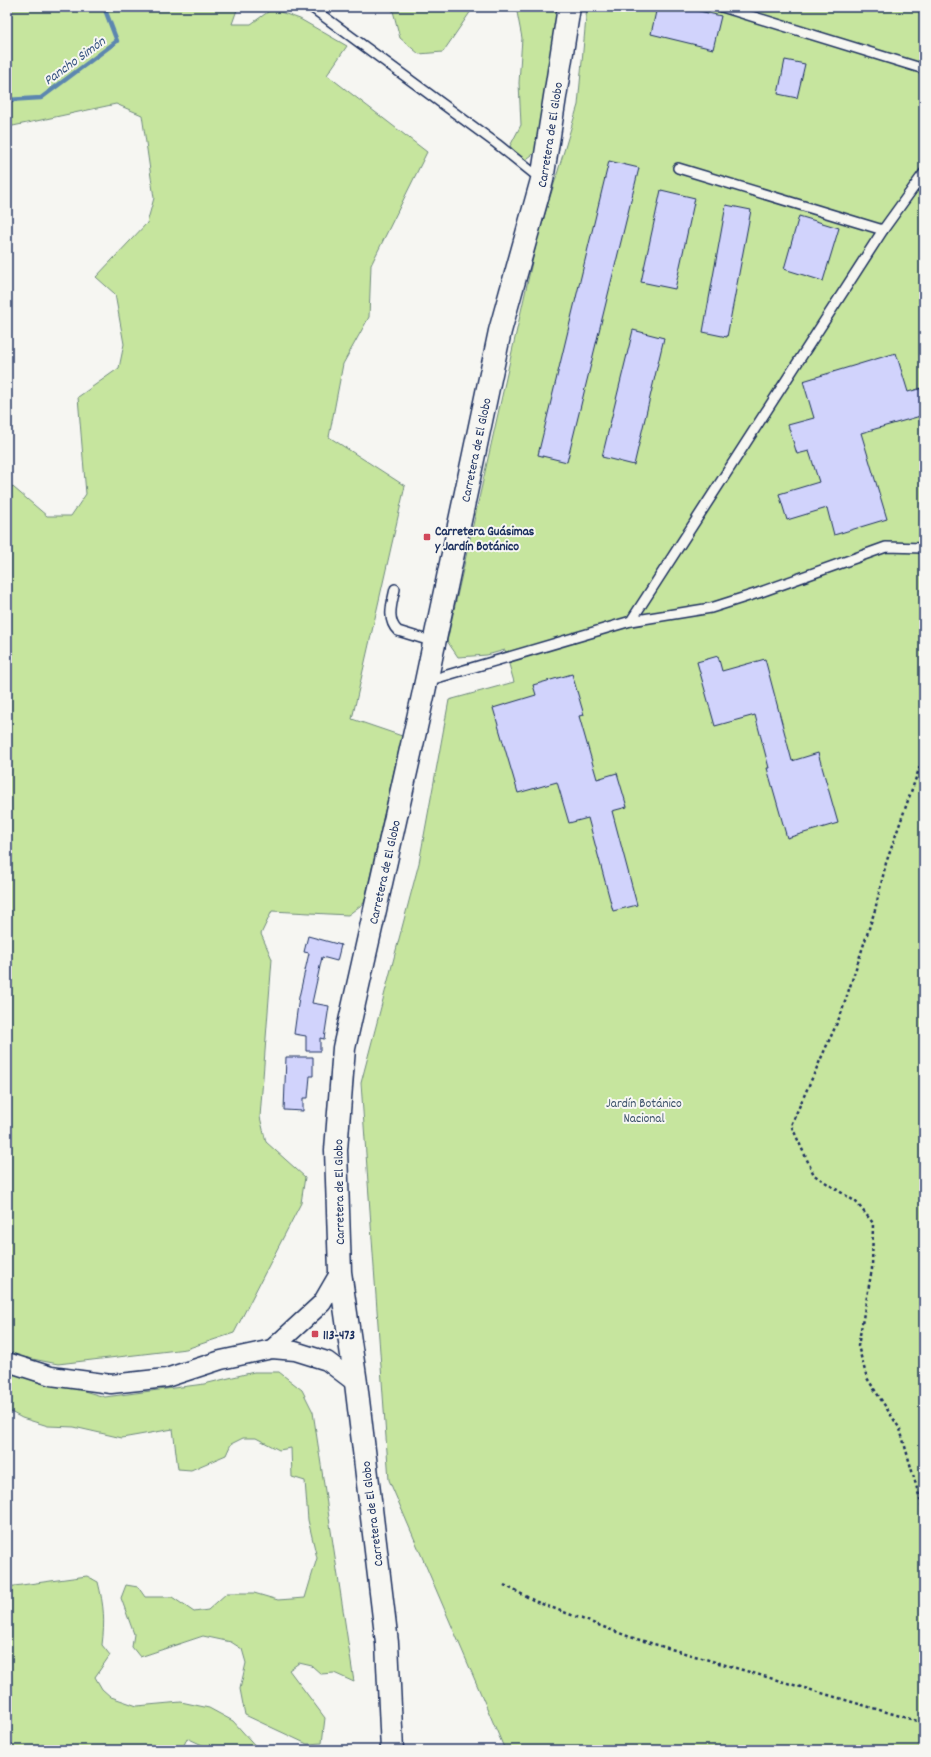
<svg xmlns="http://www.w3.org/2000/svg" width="931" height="1757" font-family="Dekko,sans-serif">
<rect width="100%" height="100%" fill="#f6f6f2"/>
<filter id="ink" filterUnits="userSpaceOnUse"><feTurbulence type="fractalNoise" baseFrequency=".025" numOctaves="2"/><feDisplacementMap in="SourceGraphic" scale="8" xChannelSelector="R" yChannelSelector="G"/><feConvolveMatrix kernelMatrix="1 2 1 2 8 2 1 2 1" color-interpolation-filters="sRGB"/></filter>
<g filter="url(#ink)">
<g fill="#c6e59e" stroke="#708a7e">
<path d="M7 7H238L232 24H251L272 9 300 19 347 46 327 75 427 152 371 265 369 317 343 364 329 437 405 486 352 719 402 736 364 903 348 915 272 911 261 934 272 959 260 1117 266 1142 305 1177 301 1203 234 1333 186 1349 58 1364 7 1354V482L47 516H71L86 494 78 397 119 368 124 344 115 294 96 277 147 223 154 198 142 115 116 104 13 126 7 125Z"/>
<path d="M392 7H561L553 36 536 152 524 161 510 146 521 125 519 83 522 38 516 7 473 8 443 52 419 54 400 38Z"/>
<path d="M587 7H924V1750H505L389 1480 361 1083 419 863 449 700 514 682 505 650 487 655 458 657 447 641 537 240 578 105Z"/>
<path d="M7 1369 105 1397 204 1384 254 1372H279L302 1390 313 1412 354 1682 334 1673 321 1674 312 1666 299 1663 289 1670 325 1718 322 1743 307 1744 245 1715 240 1689 246 1663 242 1649 231 1642 203 1636 140 1657 132 1647 134 1634 121 1598 126 1585 138 1587 145 1597H172L194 1612 208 1610 227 1593H254L278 1600 305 1598 317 1558 308 1520 305 1481 292 1477 291 1448 279 1450 256 1438H243L231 1444 226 1455 191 1470 178 1469 173 1429 122 1438 74 1427 48 1426 22 1418 7 1410Z"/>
<path d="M87 1576 98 1582C104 1606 105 1621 102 1645L110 1655 95 1677 102 1689 111 1697 137 1706 181 1702 209 1708 233 1721 259 1750H213L187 1738 182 1750H7V1587Z"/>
</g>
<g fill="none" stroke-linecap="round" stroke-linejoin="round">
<path stroke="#5c86b0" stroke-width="4.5" d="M7 100 41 98 117 41 104 7"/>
</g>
<g fill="#d1d3fc" stroke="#1b2f5e">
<path d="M657 7H682L721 16 713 49 651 34Z"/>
<path d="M785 60 805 64 797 98 778 94Z"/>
<path d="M609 161 639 168 567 462 538 455Z"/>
<path d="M661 190 695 198 675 289 641 282Z"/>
<path d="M726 205 751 210 727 337 703 332Z"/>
<path d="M799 216 839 228 823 281 784 269Z"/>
<path d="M633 330 664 338 634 465 602 457Z"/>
<path d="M896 353 908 392 922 388 924 394V415L861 433 887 519 834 535 827 508 787 520 779 494 819 482 809 451 797 454 788 425 814 418 803 381Z"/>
<path d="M718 656 722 671 765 659 792 761 818 753 838 823 787 838 767 768H769L755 715 715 726 697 662Z"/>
<path d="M572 674 584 715 579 716 597 779 617 773 627 807 612 811 637 905 613 911 588 818 569 823 557 782 518 793 493 708 536 695 533 685Z"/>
<path d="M308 936 341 945 337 961 322 957 312 1003 329 1006 324 1039 320 1038V1051H306V1036L294 1034 299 997 309 953 304 952Z"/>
<path d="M286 1057H313V1076H310L308 1098H303V1111L284 1110Z"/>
</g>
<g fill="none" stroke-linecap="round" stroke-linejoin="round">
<g stroke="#1b2f5e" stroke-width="12">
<g id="lane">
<path d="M311 7 497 144 542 180"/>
<path d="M722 7 924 69"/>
<path d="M678 168 883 230"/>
<path d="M395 589C392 603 386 620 398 631L434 642"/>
<path d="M631 621 883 230 924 173"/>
<path d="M427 681 631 621 711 608 758 593 886 547 924 548"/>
</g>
</g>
<g stroke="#1b2f5e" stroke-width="21">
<g id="street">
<path d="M272 1349 322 1303 340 1272"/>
<path d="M7 1362 51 1376 111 1384 166 1378 221 1360 272 1349 295 1351 327 1361 356 1383"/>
</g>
</g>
<g stroke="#1b2f5e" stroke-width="25">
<g id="secondary">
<path id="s1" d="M392 1750 387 1643 356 1383 340 1272 336 1150 344 1048 423 696 500 331 542 180 569 7"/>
</g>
</g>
<g stroke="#1b2f5e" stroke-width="2.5" stroke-dasharray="3 3" stroke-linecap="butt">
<path d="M924 755 886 863 875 910 841 1014 791 1125 814 1175 856 1202 873 1223 872 1269 858 1346 867 1378 900 1429 924 1513"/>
<path d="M504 1585 537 1602 630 1637 924 1723"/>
</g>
<use href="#lane" stroke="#f6f6f2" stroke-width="9"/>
<use href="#street" stroke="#f6f6f2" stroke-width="18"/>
<use href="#secondary" stroke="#f6f6f2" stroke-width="22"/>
</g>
</g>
<g fill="#d1495b" stroke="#f6f6f2" stroke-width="1.5">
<rect x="423" y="533" width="8" height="8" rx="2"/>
<rect x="311" y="1330" width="8" height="8" rx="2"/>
</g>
<g text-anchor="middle" stroke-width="4" stroke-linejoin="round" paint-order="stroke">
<g font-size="13" fill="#1b2f5e" stroke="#f6f6f2">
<text dy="5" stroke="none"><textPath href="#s1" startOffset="1642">Carretera de El Globo</textPath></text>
<text dy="5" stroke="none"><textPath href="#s1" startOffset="1318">Carretera de El Globo</textPath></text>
<text dy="5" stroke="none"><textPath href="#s1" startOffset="886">Carretera de El Globo</textPath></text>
<text transform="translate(338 1192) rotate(-91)" y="5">Carretera de El Globo</text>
<text transform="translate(371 1514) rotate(-97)" y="5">Carretera de El Globo</text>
</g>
<g font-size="13" font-weight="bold" fill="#1b2f5e" stroke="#f6f6f2" text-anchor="start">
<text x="435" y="535">Carretera Guásimas<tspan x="435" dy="15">y Jardín Botánico</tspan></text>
<text x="323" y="1339">113-473</text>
</g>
<g font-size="13" fill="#3d536b" stroke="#f6f6f2">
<text x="644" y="1107">Jardín Botánico<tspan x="644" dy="15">Nacional</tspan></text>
</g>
<g font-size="14" font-style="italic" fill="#365380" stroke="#f6f6f2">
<text transform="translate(74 60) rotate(-36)" y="5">Pancho Simón</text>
</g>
</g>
<rect width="931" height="1757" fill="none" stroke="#f6f6f2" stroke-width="24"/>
<rect x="12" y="12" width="907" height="1733" fill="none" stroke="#1b2f5e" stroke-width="1.5" filter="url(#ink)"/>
</svg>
